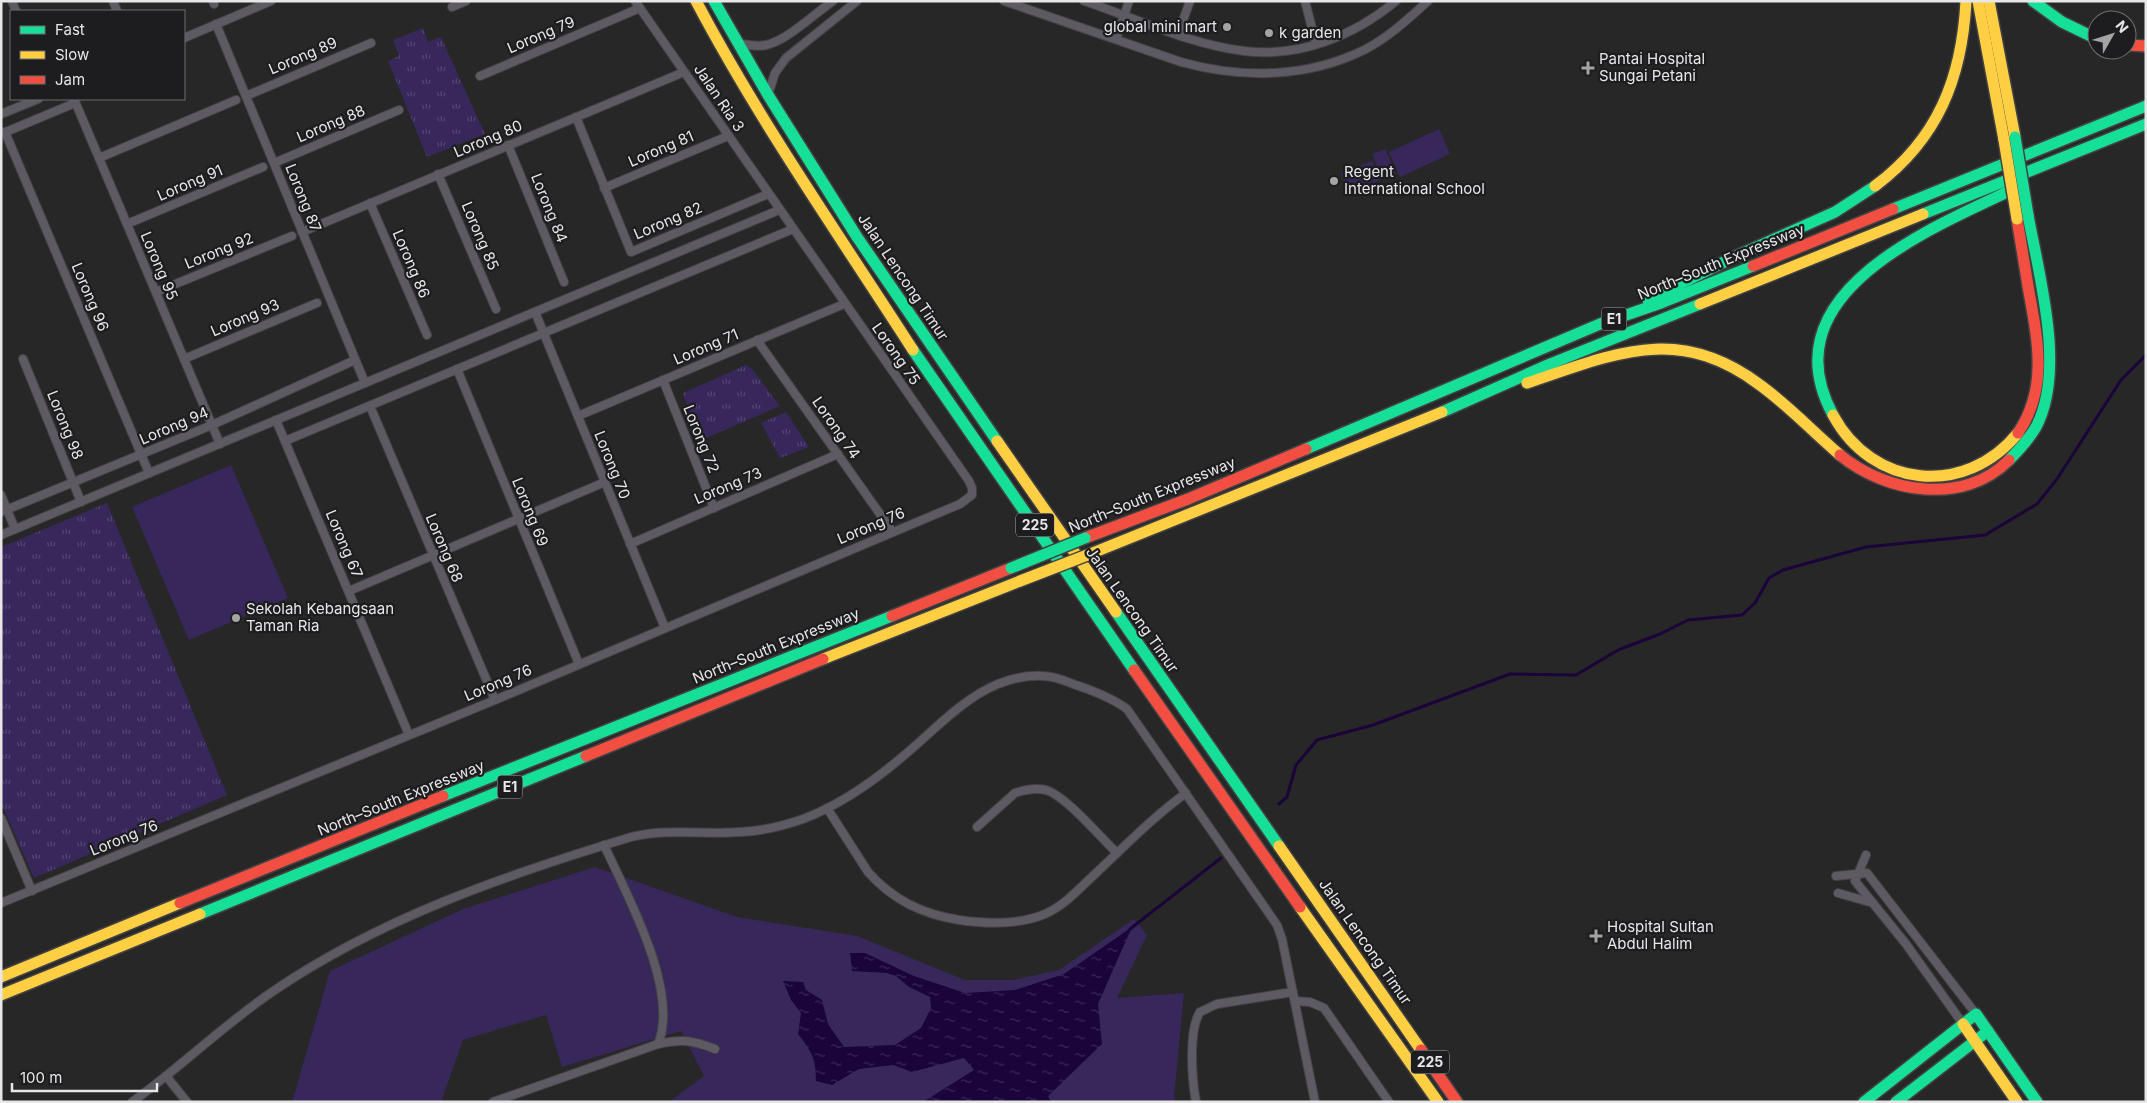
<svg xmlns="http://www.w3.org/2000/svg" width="2147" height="1103" font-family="Inter,sans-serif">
<defs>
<pattern id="park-tufts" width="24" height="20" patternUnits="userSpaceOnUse" patternTransform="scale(1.25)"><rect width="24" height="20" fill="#38275b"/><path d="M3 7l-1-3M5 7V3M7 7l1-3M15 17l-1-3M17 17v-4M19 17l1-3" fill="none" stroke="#554673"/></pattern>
<pattern id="water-ripples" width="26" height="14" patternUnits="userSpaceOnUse" patternTransform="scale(1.25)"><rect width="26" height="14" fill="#1a0439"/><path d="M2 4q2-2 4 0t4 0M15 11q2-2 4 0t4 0" fill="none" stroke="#3b2956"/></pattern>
</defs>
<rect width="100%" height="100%" fill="#272727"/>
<g fill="#38275b">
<path d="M1439 129 1450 154 1400 177 1389 152Z"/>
<path d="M1385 149 1396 174 1383 180 1372 154Z"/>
<path d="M1372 161 1381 180 1350 194 1341 174Z"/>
<path d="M231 465 288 598 189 640 132 507Z"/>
<path d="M595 867 737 917 857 936 965 980H1012L1059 970 1134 919 1147 935 1117 998 1184 993 1174 1097 1176 1102H669L704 1076 681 1031 562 1067 546 1015 463 1040 441 1102H292L330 971 463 909Z"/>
</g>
<g fill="url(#park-tufts)">
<path d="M423 28 428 42 441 37 485 134 427 157 388 61 399 56 393 40Z"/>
<path d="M746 365 752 369 780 406 699 441 683 393Z"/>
<path d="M786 412 809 447 780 458 761 423Z"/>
<path d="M107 503 227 795 34 878 1 803V547Z"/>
</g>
<path fill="url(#water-ripples)" d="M1132 927 1098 1004 1102 1044 1048 1096 1051 1102H923L974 1070 964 1058 912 1072 893 1065 859 1069 832 1085 816 1081C816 1059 812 1052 798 1034L801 1013 791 1000 783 981 803 982 806 990 822 1000 828 1024 844 1047 895 1045 921 1028 931 1008 930 997 909 987 896 976 887 973 852 971 850 953H865L914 976 965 993 1015 990 1064 974Z"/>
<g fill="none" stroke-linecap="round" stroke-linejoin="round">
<g stroke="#1a0439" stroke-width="3">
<path d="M1279 804 1287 797 1296 765 1317 740 1373 725 1510 674 1576 675 1618 650 1660 634 1688 620 1742 615 1755 603 1769 578 1783 570 1866 547 1985 535 2037 504 2057 479 2121 380 2146 355"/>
<path d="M1130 929 1221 858"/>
</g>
<g stroke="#424242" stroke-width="10">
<g id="street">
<path d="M12 1 16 11"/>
<path d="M113 1 117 11"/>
<path d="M213 1 214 4"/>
<path d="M1004 1 1181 62C1242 79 1307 78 1364 50 1388 38 1408 19 1428 1"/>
<path d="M1084 1C1135 18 1191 45 1244 51 1299 58 1354 36 1396 1"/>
<path d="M1305 1 1316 44"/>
<path d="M452 7 466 1"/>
<path d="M216 24 365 383"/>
<path d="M1178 34 1190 1"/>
<path d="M184 38 271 1"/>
<path d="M1116 39 1129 1"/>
<path d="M738 43C747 45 757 47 766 45 788 40 814 14 833 1"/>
<path d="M480 76 640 8"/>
<path d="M768 95 775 73 786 58 857 1"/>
<path d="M246 96 371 43"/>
<path d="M74 99 220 444"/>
<path d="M1 114 38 99"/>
<path d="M576 117 631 252 768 194"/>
<path d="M5 132 149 473"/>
<path d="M1 134 75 103"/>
<path d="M508 145 564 282"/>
<path d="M99 158 236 100"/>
<path d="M274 163 399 110"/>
<path d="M438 174 496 309"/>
<path d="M604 188 728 136"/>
<path d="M370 203 427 335"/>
<path d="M127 224 263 167"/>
<path d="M302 232 684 72"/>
<path d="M156 292 292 236"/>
<path d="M535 312 665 628"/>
<path d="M757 340 892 531"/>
<path d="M23 359 81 502"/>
<path d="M184 359 317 303"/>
<path d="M457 369 579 664"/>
<path d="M663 380 714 508"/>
<path d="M370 406 495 700"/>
<path d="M578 416 844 304"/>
<path d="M276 420 409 735"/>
<path d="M285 441 793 229"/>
<path d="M1 495 15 529"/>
<path d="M1 512 212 425 355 360"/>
<path d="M1 535 779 210"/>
<path d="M630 544 838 454"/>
<path d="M349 591 605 482"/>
<path d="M827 808 868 872C893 900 922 914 959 920 987 924 1019 925 1045 914 1065 905 1080 888 1095 874 1125 846 1153 817 1186 793"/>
<path d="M1 818 32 891"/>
<path d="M977 827 1015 793C1024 790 1037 788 1046 790 1066 796 1101 838 1117 853"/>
<path d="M604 845C627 895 680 991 658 1044"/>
<path d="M1866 855 1855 881 1906 944 1963 1024"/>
<path d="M1836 876 1867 873 1976 1014"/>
<path d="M1838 893 1873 903"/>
<path d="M1 903 495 700 960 504 972 495V488L969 481 635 1"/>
<path d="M1295 1001 1310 1002 1324 1008 1389 1102"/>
<path d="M166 1076 187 1102"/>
<path d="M132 1102C180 1068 222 1026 272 992 380 918 506 875 631 837 667 828 704 835 740 832 762 831 783 826 803 819 843 804 877 779 908 752 948 718 986 673 1043 676 1055 676 1065 681 1076 685 1094 691 1112 698 1127 709L1277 925 1282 939 1315 1102"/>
<path d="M493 1102 658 1044C682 1039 692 1040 715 1049"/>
<path d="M1196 1102C1192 1080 1188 1031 1200 1012L1217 1004 1293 992"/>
</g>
</g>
<g stroke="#424242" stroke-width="14">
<g id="fast">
<path d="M714 1 768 95 857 237 997 441"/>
<path d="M2033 1 2062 22 2097 39"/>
<path d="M1893 209 2146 106"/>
<path d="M1923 214 2146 124"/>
<path d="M1648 300 1732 258 1835 212 1875 186"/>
<path d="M913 350 1134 670"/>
<path d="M1442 412 1550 364 1700 304"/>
<path d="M1833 415C1766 291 1937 226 2022 185"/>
<path d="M1306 449 1600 324 1661 303 1753 266"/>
<path d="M2009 460C2019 450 2029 439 2036 427 2066 370 2039 276 2028 215"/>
<path d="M1116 612 1279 846"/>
<path d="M443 796 892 616"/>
<path d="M200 914 586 756"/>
<path d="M1864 1102 1976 1014 2037 1102"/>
<path d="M1896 1102 1988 1031"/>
</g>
</g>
<g stroke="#424242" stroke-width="14">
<g id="slow">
<path d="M696 1C760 122 839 235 913 350"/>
<path d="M1978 1 2004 140"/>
<path d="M1989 1 2015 137"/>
<path d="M1875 186C1938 139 1962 78 1966 1"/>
<path d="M1700 304 1923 214"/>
<path d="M1527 383C1614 354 1678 323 1760 385 1789 406 1813 432 1840 455"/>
<path d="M1833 415C1872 488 1965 498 2018 433"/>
<path d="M997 441 1116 612"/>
<path d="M1090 554 1442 412"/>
<path d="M823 659 1020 581"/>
<path d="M1279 846 1421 1050"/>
<path d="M1300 907 1438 1102"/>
<path d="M1 977 180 903"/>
<path d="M1 995 200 914"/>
<path d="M1963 1024 2017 1102"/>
</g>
</g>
<g stroke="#424242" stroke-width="14">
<g id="jam">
<path d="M2127 45 2146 46"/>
<path d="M2017 219C2021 243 2025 267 2029 292 2038 341 2048 389 2018 433"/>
<path d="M1753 266 1893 209"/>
<path d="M1840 455C1886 493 1964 506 2009 460"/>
<path d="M1085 538 1188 499 1306 449"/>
<path d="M892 616 1011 568"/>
<path d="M1134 670 1300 907"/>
<path d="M586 756 823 659"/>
<path d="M180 903 443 796"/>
<path d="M1421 1050 1457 1102"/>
</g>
</g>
<use href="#street" stroke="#5d5a63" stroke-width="8"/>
<use href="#fast" stroke="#16e098" stroke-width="11"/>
<use href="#slow" stroke="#ffcf43" stroke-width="11"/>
<use href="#jam" stroke="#f24e42" stroke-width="11"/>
<g stroke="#424242" stroke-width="14" stroke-linecap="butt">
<g id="fast-bridge">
<path d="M2015 137 2028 215"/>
<path d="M1011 568 1085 538"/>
</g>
</g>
<g stroke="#424242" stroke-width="14" stroke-linecap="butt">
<g id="slow-bridge">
<path d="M2004 140 2017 219"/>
<path d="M1020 581 1090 554"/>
</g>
</g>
<use href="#fast-bridge" stroke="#16e098" stroke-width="11"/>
<use href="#slow-bridge" stroke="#ffcf43" stroke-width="11"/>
</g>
<g fill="#a4a4a4" stroke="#1d1c1f" stroke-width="2">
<circle cx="1227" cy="27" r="5"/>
<circle cx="1269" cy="33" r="5"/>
<path d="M1585.5 60.5h5v5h5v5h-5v5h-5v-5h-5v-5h5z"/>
<circle cx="1334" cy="181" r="5"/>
<circle cx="236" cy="618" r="5"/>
<path d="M1593.5 928.5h5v5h5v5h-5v5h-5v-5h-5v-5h5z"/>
</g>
<g text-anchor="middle" stroke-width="4.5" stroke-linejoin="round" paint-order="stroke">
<g fill="#1d1c1f" stroke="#aaaaac" stroke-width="1">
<rect x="1601.5" y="307.5" width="25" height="23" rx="4"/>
<rect x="1016" y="513.5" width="38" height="23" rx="4"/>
<rect x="497.5" y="775.5" width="25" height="23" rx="4"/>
<rect x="1411" y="1050.5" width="38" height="23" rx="4"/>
</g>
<g font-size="14" font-weight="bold" fill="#e7e7e8">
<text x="1614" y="324">E1</text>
<text x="1035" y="530">225</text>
<text x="510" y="792">E1</text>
<text x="1430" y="1067">225</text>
</g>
<g font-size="15" fill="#e7e7e8" stroke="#1d1c1f" text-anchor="start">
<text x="1217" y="32" text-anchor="end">global mini mart</text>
<text x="1279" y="38">k garden</text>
<text x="1599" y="64">Pantai Hospital<tspan x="1599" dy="17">Sungai Petani</tspan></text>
<text x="1344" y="177">Regent<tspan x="1344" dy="17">International School</tspan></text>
<text x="246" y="614">Sekolah Kebangsaan<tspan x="246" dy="17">Taman Ria</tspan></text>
<text x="1607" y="932">Hospital Sultan<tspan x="1607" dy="17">Abdul Halim</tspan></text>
</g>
<g font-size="15" fill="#e7e7e8" stroke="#1d1c1f">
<text transform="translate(541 35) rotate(-23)" y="5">Lorong 79</text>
<text transform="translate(303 56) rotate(-23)" y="5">Lorong 89</text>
<text transform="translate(719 98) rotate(56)" y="5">Jalan Ria 3</text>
<text transform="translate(331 124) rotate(-23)" y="5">Lorong 88</text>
<text transform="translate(488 139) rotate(-23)" y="5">Lorong 80</text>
<text transform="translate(661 149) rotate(-23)" y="5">Lorong 81</text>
<text transform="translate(190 183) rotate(-23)" y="5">Lorong 91</text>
<text transform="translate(303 198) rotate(68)" y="5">Lorong 87</text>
<text transform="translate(549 208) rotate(68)" y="5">Lorong 84</text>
<text transform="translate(668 221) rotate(-23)" y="5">Lorong 82</text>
<text transform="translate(480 236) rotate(67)" y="5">Lorong 85</text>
<text transform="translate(219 251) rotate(-22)" y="5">Lorong 92</text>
<text transform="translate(1721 262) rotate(-22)" y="5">North–South Expressway</text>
<text transform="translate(411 264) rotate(67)" y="5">Lorong 86</text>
<text transform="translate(159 266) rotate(67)" y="5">Lorong 95</text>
<text transform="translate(903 277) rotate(56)" y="5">Jalan Lencong Timur</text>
<text transform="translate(90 297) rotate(67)" y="5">Lorong 96</text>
<text transform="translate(245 318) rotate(-23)" y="5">Lorong 93</text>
<text transform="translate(706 347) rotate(-23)" y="5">Lorong 71</text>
<text transform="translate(896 354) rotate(55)" y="5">Lorong 75</text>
<text transform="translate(65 425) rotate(68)" y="5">Lorong 98</text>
<text transform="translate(174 426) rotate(-23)" y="5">Lorong 94</text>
<text transform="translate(836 428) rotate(55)" y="5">Lorong 74</text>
<text transform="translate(701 439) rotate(68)" y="5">Lorong 72</text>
<text transform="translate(612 465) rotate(68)" y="5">Lorong 70</text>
<text transform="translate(728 486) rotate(-23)" y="5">Lorong 73</text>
<text transform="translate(1152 495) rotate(-22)" y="5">North–South Expressway</text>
<text transform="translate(530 512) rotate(68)" y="5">Lorong 69</text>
<text transform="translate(871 526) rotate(-23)" y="5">Lorong 76</text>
<text transform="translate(344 544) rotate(67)" y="5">Lorong 67</text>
<text transform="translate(444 548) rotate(67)" y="5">Lorong 68</text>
<text transform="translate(1132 610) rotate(55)" y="5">Jalan Lencong Timur</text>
<text transform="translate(776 646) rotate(-22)" y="5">North–South Expressway</text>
<text transform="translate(498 683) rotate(-23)" y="5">Lorong 76</text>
<text transform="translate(401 798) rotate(-22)" y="5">North–South Expressway</text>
<text transform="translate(124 838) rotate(-22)" y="5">Lorong 76</text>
<text transform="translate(1365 942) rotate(55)" y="5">Jalan Lencong Timur</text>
</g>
</g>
<rect width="2147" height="1103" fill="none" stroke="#e7e7e8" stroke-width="5"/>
<rect x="10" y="10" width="175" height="90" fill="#1d1c1f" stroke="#6e6d6f"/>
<rect x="20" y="26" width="25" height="8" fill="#16e098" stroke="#6e6d6f"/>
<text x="55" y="35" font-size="15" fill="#e7e7e8">Fast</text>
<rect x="20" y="51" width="25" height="8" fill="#ffcf43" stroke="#6e6d6f"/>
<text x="55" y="60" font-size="15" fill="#e7e7e8">Slow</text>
<rect x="20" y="76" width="25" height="8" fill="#f24e42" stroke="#6e6d6f"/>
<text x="55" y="85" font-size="15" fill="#e7e7e8">Jam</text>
<g transform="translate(2112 35) rotate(51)"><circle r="24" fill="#1d1c1f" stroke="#6e6d6f"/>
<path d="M0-4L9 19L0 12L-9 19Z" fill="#a4a4a4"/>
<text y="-8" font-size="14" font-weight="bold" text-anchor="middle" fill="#e7e7e8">N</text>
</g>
<path d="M12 1083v8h145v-8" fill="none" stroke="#e7e7e8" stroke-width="2.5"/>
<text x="20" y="1083" font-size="15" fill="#e7e7e8" stroke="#1d1c1f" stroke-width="4" paint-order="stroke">100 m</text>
</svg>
